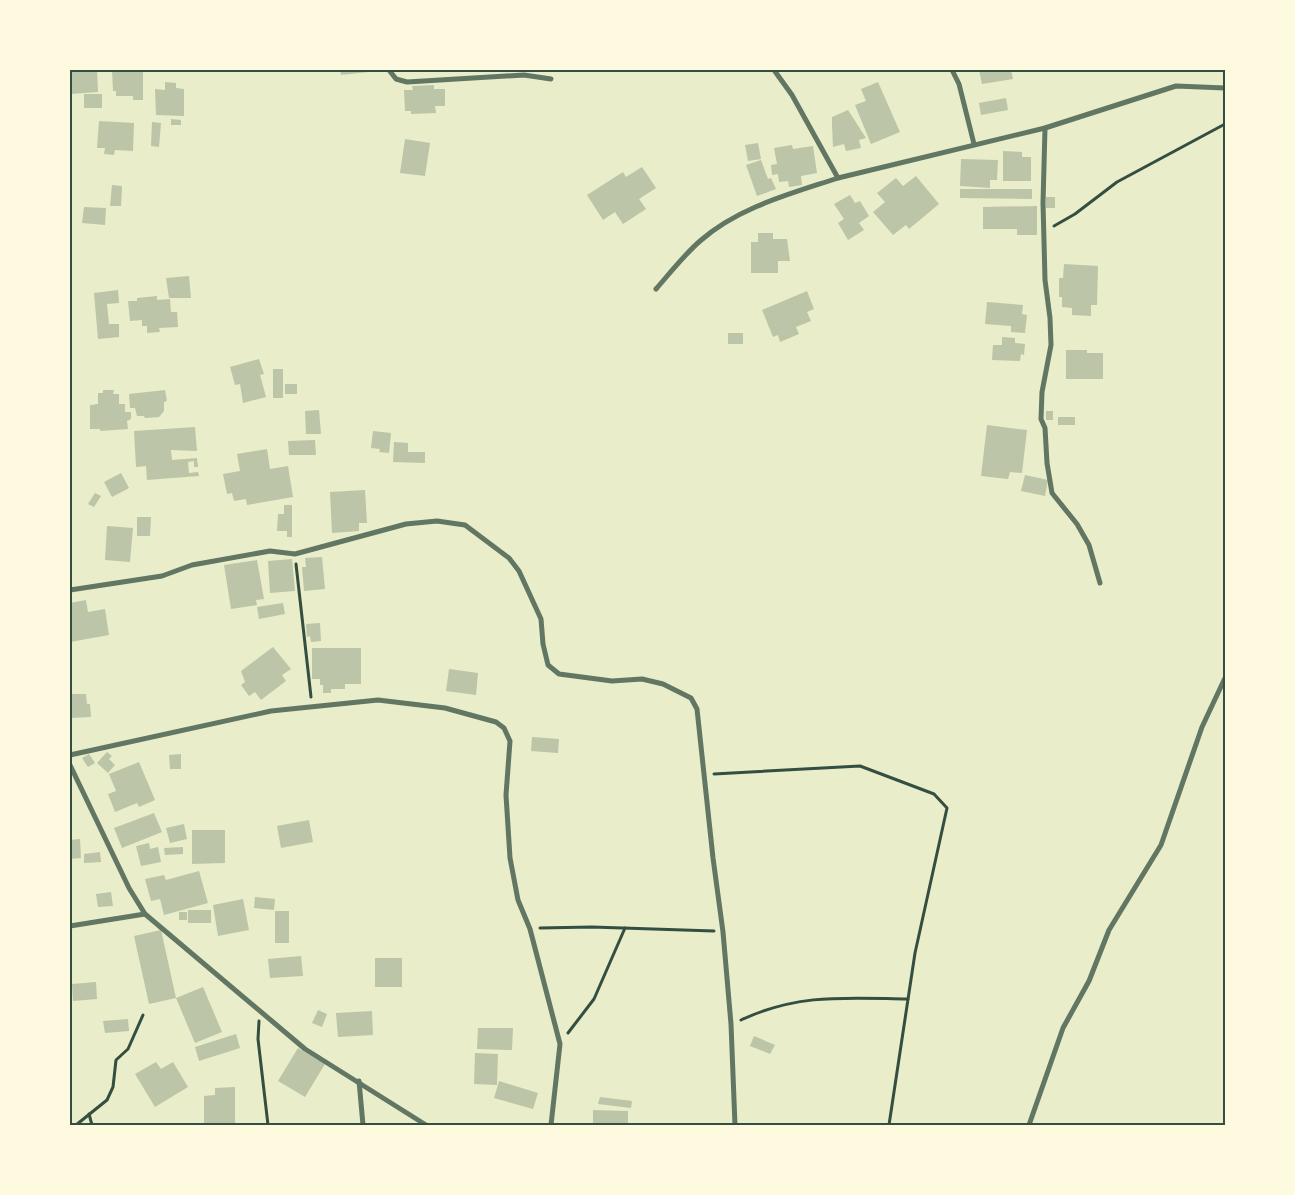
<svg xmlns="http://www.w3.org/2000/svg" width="1295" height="1195" font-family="'Space Grotesk',sans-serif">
<rect width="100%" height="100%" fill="#e9edc9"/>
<g fill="#bcc5a7">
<path d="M70 70H97L98 92 71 94Z"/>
<path d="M112 70H143V100H133V96H116V91H113Z"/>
<path d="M340 70H369V72L341 75Z"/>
<path d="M979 70H1011L1013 79 982 84Z"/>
<path d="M165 82 176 83V88L184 89V116L156 115 155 89 165 90Z"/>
<path d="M878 82 900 132 871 144 855 105 866 101 861 89Z"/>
<path d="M434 85V89H445V106H435L436 113 411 114V111H405L404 90H413L412 86Z"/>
<rect x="84" y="94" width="18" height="14"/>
<path d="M1006 98 1008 110 981 115 979 103Z"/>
<path d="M848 110 866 138 859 140 861 148 846 151 844 144 833 147 832 125V117Z"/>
<path d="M171 119 181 120V125H171Z"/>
<path d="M99 121 134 123 133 151 115 150 114 155 104 154 105 148H97Z"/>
<path d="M152 122 161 123 159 147 151 146Z"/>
<path d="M405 139 430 143 425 176 400 173Z"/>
<path d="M758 143 761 159 748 161 745 145Z"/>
<path d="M792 145 793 149 813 146 817 173 801 176 802 185 789 187 788 181 779 182 778 174 772 175 771 165 777 164 774 148Z"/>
<path d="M1003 151 1022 152V157H1031V181H1003Z"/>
<path d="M961 159 998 160 997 180H990V188L960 186Z"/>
<path d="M761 160 768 179 771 178 776 189 757 196 746 165Z"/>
<path d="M642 167 656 188 639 199 646 209 623 224 615 212 603 220 587 195 623 172 626 177Z"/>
<path d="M916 176 939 204 909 229 906 225 893 235 873 212 885 202 877 193 896 178 903 186Z"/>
<path d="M112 185 122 186 121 206H110Z"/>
<path d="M960 189H1032V199L960 198Z"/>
<path d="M850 195 855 203 860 201 869 216 859 223 864 230 848 240 838 223 844 219 834 204Z"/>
<rect x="1046" y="197" width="9" height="11"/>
<path d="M1037 206V235H1017V229H983V207Z"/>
<path d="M84 207 106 208 105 225 82 223Z"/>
<path d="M758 233H773V239H787L790 261H778V273H751V242H758Z"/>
<path d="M1064 264 1098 266 1097 305H1091V316L1072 315V308L1062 307V297H1059V278H1063Z"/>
<path d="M189 276 191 298H169L166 278Z"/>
<path d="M118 290 119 303 107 304 109 324H119V337L98 339 94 293Z"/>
<path d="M807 291 814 309 807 312 811 321 796 327 799 334 780 342 778 335 773 337 762 310Z"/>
<path d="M157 296V300L170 299 171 312H177L178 327 159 328 160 332 147 333V326H142V320L130 321 128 301H137V298Z"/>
<path d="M987 302 1023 305 1022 314 1027 315 1025 333 1011 332V326L985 324Z"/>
<rect x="728" y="333" width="15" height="11"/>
<path d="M1002 337 1015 338V343L1025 344 1024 355 1021 354 1020 361 992 360 993 345H1002Z"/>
<path d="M1066 350H1087V353H1103V379H1066Z"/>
<path d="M259 359 264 374 260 375 266 397 243 403 240 384 235 385 230 367Z"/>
<rect x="273" y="369" width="10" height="29"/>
<rect x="285" y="384" width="12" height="10"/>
<path d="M103 390H114L113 394H119V404H125V412H131V419L127 421 128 429 100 431V429H90V405L98 404V393H103Z"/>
<path d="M165 390 167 401 164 402V411L159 417 145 418 144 416H137L135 408H130L129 394Z"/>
<path d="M319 410 321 434H306L305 411Z"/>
<rect x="1046" y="411" width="7" height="9"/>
<rect x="1058" y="417" width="17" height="8"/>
<path d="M987 425 1027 430 1022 473 1010 472 1008 479 981 476Z"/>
<path d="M195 427 197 451 171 450 172 460 197 458 198 467H194V461L188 462 189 473 198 472 199 476 147 480 146 466 136 467 134 431Z"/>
<path d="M373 431 391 433 389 453 379 452 380 449 371 448Z"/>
<path d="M315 440 316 455H289L288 441Z"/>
<path d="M394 442 408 443V452H425V463L393 462Z"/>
<path d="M267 449 270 469 288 466 293 497 247 505 246 499 234 501 232 493 227 494 223 474 240 471 237 454Z"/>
<path d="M121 473 129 488 112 497 104 482Z"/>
<path d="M1025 475 1048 480 1045 496 1021 491Z"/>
<path d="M365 490 367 523H359V531L332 533 330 492Z"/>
<path d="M95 493 101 496 94 507 88 504Z"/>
<path d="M284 505H292V537H287V531H277L278 514H284Z"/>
<path d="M137 517H151L150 536H137Z"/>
<path d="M107 526 133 528 130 562 105 560Z"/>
<path d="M322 557 325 589 304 591 302 567H306L305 558Z"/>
<path d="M292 559 295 591 270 593 268 561Z"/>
<path d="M257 560 264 599 256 600 257 605 231 609 224 565Z"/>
<path d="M86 600 88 612 105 609 109 635 70 642V603Z"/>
<path d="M283 603 285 614 259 619 257 607Z"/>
<path d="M320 623 321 641 311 642 310 636 307 637 306 624Z"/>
<path d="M273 647 291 669 282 675 286 681 261 700 255 692 249 696 241 685 245 682 241 671Z"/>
<path d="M312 648H361V684H345V689H331V693H323V685H320V679H312Z"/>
<path d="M449 669 478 673 476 695 446 691Z"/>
<path d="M70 694H86L87 704H90L91 717 70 718Z"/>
<path d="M532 737 559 739 558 753 531 751Z"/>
<path d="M107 752 112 756 109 759 115 765 108 773 97 763Z"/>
<path d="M89 754 95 763 88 767 82 758Z"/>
<path d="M181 754V769H170L169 755Z"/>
<path d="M139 762 155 800 139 807 137 803 115 812 108 794 116 791 109 774Z"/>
<path d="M154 813 162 832 122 848 114 828Z"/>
<path d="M309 820 313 842 281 848 277 826Z"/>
<path d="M184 824 187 839 170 843 166 828Z"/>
<path d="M192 830H225V863L192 864Z"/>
<path d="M80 839 81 858 70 859V840Z"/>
<path d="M149 843 150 849 158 847 161 862 141 866 136 846Z"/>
<path d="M183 847V854L165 855 164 848Z"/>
<path d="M100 852 101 862 84 863V854Z"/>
<path d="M199 871 208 903 164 915 160 899 151 901 145 879 164 875 166 880Z"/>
<path d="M111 892 113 906 98 907 96 894Z"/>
<path d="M255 897 275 899 274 910 254 908Z"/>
<path d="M243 899 249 930 218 936 213 905Z"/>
<rect x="188" y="910" width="23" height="13"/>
<rect x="275" y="911" width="14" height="32"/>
<rect x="179" y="912" width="8" height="8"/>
<path d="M161 930 176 998 203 987 222 1032 195 1043 176 998 149 1004 134 936Z"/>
<path d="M301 956 303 976 270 978 268 959Z"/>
<rect x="375" y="958" width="27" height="29"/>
<path d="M96 982 97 999 73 1001 72 984Z"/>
<path d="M318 1010 327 1014 322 1027 312 1023Z"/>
<path d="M372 1011 373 1035 338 1037 336 1013Z"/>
<path d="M128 1019 129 1031 105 1033 103 1021Z"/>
<path d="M478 1028H513L512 1050 477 1049Z"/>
<path d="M236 1034 240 1048 199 1061 195 1047Z"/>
<path d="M754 1036 775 1045 770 1054 750 1046Z"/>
<path d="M298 1048 325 1064 305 1097 278 1081Z"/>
<path d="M475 1053 498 1054 497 1085 474 1084Z"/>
<path d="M156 1062 161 1069 173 1062 188 1087 155 1107 135 1074Z"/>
<path d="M499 1081 538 1093 533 1109 494 1098Z"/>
<path d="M235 1087V1125H204V1096L215 1095V1088Z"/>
<path d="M600 1097 632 1101 631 1108 598 1104Z"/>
<path d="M593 1110 628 1111V1125H593Z"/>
</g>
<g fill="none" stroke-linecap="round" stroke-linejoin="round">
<g stroke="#344e41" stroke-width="3">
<path d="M1054 226 1075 214 1117 182 1225 124"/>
<path d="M296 564 311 697"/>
<path d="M714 774 860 766 934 794 947 808 915 953 889 1125"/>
<path d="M540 928 592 927 714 931"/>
<path d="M741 1020C799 993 846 998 908 999"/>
<path d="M259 1021 258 1039 268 1125"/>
<path d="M568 1033 594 999 625 928"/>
<path d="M89 1114 92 1125"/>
<path d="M76 1125 107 1100 113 1087 116 1060 128 1049 143 1015"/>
</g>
<g stroke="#617663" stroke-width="5">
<path d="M389 70 396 79 407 82 524 75 551 79"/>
<path d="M774 70 792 95 838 178 1045 128 1176 86 1225 88"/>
<path d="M952 70 959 84 974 144"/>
<path d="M1045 128 1043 203 1045 280 1050 318 1051 345 1042 392 1041 419 1045 428 1047 463 1052 493 1077 524 1089 545 1100 583"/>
<path d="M656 289C670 273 684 255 700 241 739 207 790 194 838 178"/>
<path d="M70 590 162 576 192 565 270 551 295 554 406 524 437 521 465 525 509 558 519 571 541 619 543 644 548 665 559 674 612 681 642 679 663 684 691 698 697 709 713 858 723 932 731 1024 735 1125"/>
<path d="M70 755 271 711 378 700 445 708 496 722 504 728 510 741 506 795 510 858 518 900 530 929 560 1044 551 1125"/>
<path d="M70 765 129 888 145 914 305 1049 426 1125"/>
<path d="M70 926 145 914"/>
<path d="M359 1081 363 1125"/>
<path d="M1029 1125 1063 1028 1089 981 1109 930 1161 845 1202 727 1225 678"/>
</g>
</g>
<rect width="1295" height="1195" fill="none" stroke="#fefae0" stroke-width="142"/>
<rect x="71" y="71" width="1153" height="1053" fill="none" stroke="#344e41" stroke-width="2"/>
</svg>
